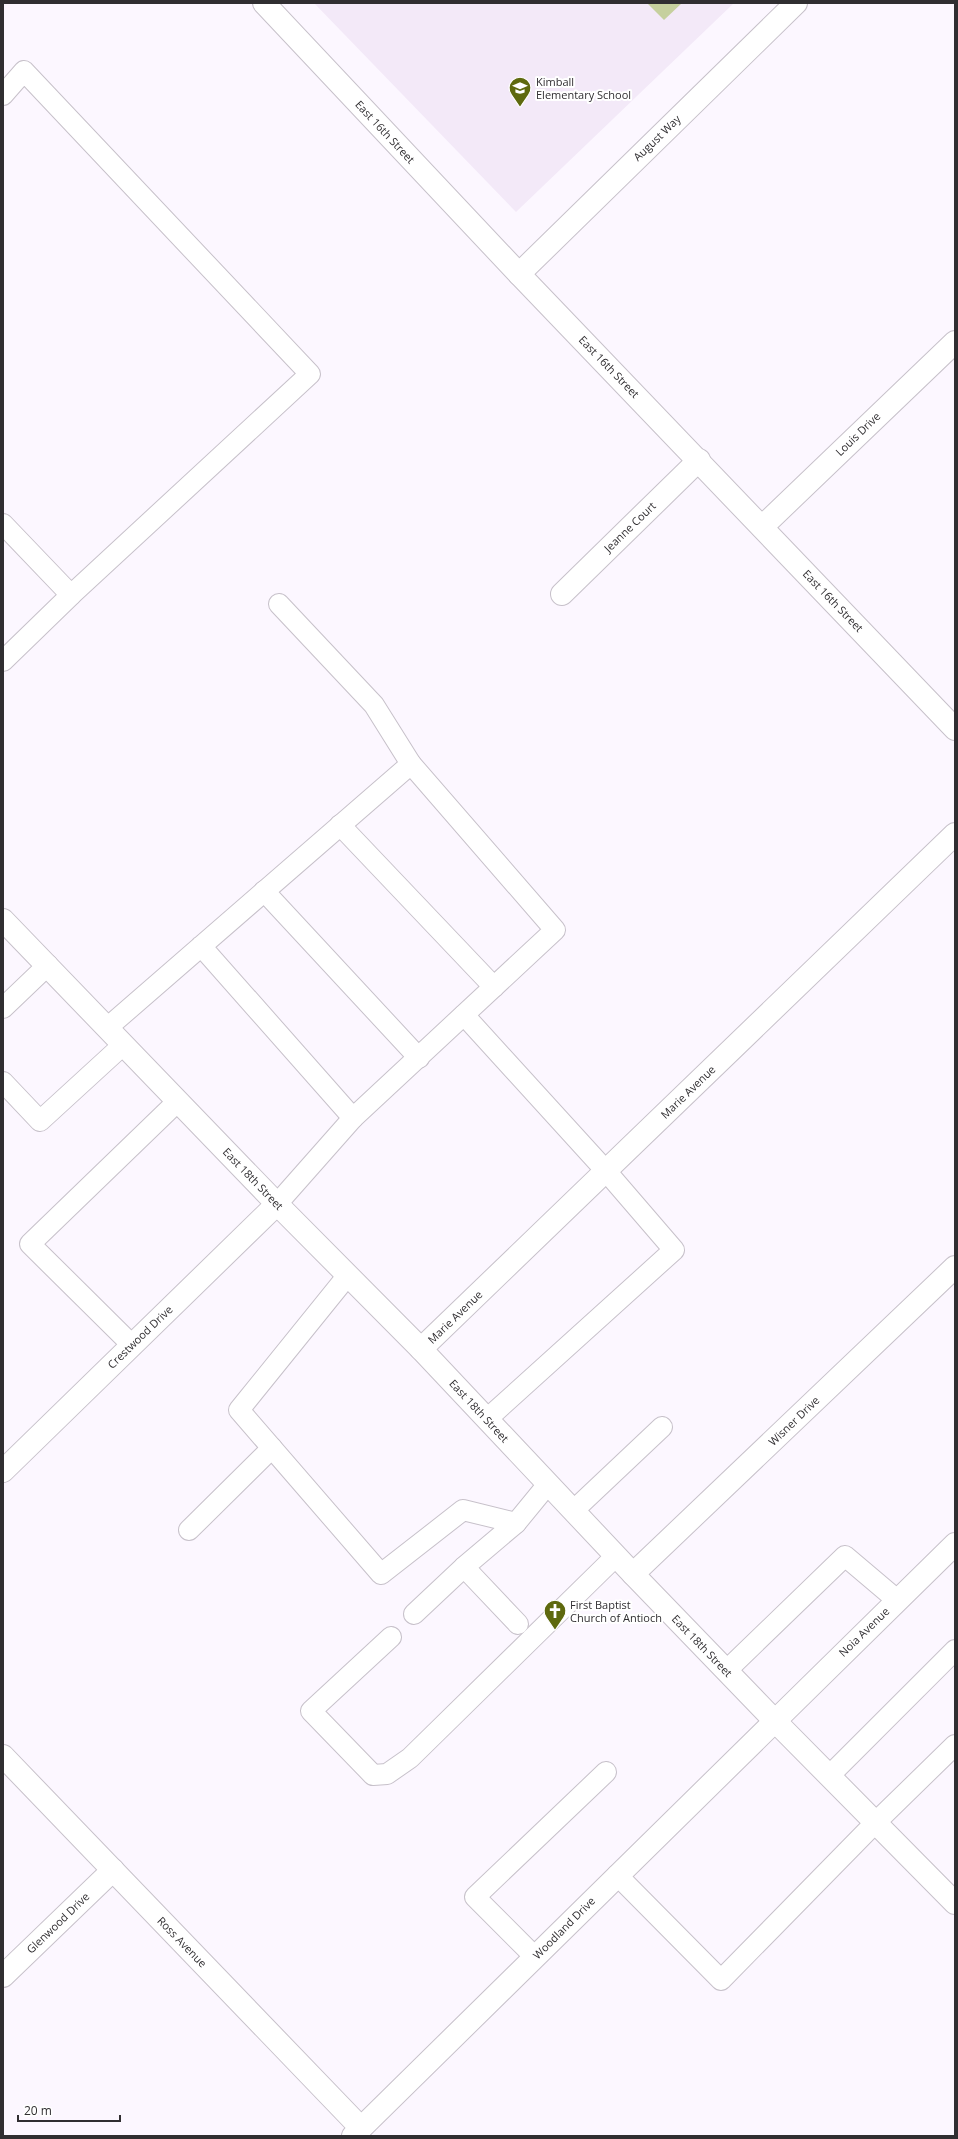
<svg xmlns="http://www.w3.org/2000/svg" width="958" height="2139" font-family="'Open Sans',sans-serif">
<rect width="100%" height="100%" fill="#fcf7ff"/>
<path fill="#f3e9f8" d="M314 3H734L516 212Z"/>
<path fill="#c6d09e" d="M647 3H682L664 20Z"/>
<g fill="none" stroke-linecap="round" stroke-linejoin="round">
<g stroke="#c7c1ca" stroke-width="22">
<g id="service">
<path d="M3 95 24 71 310 374 71 595 3 524"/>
<path d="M279 604 374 705 411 764"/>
<path d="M3 661 71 595"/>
<path d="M340 825 494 987"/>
<path d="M264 891 419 1058"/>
<path d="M3 1008 48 965"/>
<path d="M464 1015 606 1171 674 1250 487 1419"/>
<path d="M107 1028 411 764 555 930 353 1118 201 946"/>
<path d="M3 1082 40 1121 123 1045"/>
<path d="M277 1204 353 1118"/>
<path d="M348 1275 239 1410 381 1574 463 1510 516 1523"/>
<path d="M132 1345 30 1244 178 1101"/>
<path d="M573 1511 662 1427"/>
<path d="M189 1530 272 1448"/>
<path d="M414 1614 464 1567"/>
<path d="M518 1624 464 1567 516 1523 548 1484"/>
<path d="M391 1637 311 1711 373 1775 387 1774 410 1758 616 1556"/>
<path d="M726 1671 845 1556 897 1600"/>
<path d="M829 1776 955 1650"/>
<path d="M617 1875 721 1980 875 1823 955 1745"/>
<path d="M535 1957 475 1897 606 1772"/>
</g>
</g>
<g stroke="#c7c1ca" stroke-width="24">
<g id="minor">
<path d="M264 3 519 274 955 729"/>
<path d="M519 274 796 3"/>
<path d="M762 527 955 342"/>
<path d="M562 594 699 460"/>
<path d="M421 1349 955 834"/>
<path d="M3 1471 277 1204"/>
<path d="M633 1574 955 1267"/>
<path d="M3 1756 361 2128"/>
<path d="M3 1976 113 1870"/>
<path d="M353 2136 955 1544"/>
</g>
</g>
<g stroke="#c7c1ca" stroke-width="24">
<path id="secondary" d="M3 920 277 1204 421 1349 633 1574 774 1720 955 1903"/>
</g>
<use href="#service" stroke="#fff" stroke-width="20"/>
<use href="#minor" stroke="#fff" stroke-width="22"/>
<use href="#secondary" stroke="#fff" stroke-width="22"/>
</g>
<defs>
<g id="school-pin" transform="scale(1.15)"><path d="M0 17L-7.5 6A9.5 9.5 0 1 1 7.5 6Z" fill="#5e690e" stroke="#fff"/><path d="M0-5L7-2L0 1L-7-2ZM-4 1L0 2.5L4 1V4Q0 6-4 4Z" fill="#fff"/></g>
<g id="church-pin" transform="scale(1.15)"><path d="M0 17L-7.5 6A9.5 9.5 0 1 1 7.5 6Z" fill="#5e690e" stroke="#fff"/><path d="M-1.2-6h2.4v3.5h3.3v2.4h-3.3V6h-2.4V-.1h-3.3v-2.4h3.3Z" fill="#fff"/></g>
</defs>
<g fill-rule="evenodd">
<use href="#school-pin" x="520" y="88"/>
<use href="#church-pin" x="555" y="1611"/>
</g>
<g text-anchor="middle" stroke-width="4" stroke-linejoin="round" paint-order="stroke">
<g font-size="11" fill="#302e31" stroke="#fff" text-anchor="start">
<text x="536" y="86">Kimball<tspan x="536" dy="13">Elementary School</tspan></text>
<text x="570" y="1609">First Baptist<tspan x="570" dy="13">Church of Antioch</tspan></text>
</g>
<g font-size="11" fill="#302e31" stroke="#fff">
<text transform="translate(385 132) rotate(47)" y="4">East 16th Street</text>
<text transform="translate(657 138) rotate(-44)" y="4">August Way</text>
<text transform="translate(609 367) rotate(46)" y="4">East 16th Street</text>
<text transform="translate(858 434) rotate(-44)" y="4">Louis Drive</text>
<text transform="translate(630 527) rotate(-44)" y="4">Jeanne Court</text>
<text transform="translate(833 601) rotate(46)" y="4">East 16th Street</text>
<text transform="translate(688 1092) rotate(-44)" y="4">Marie Avenue</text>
<text transform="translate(253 1179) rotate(46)" y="4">East 18th Street</text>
<text transform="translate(455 1317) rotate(-44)" y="4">Marie Avenue</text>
<text transform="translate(140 1337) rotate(-44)" y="4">Crestwood Drive</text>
<text transform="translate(479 1411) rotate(47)" y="4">East 18th Street</text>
<text transform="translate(794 1421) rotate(-44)" y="4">Wisner Drive</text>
<text transform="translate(864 1632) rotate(-44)" y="4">Noia Avenue</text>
<text transform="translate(702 1646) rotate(46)" y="4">East 18th Street</text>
<text transform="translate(58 1923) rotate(-44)" y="4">Glenwood Drive</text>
<text transform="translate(564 1928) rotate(-45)" y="4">Woodland Drive</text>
<text transform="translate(182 1942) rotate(46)" y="4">Ross Avenue</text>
</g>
</g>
<rect width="958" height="2139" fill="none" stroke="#302e31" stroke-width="8"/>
<path d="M18 2115v6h102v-6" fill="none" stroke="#302e31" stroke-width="2"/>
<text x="24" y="2115" font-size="12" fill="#302e31" stroke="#ffffff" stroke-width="3" paint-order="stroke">20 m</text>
</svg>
